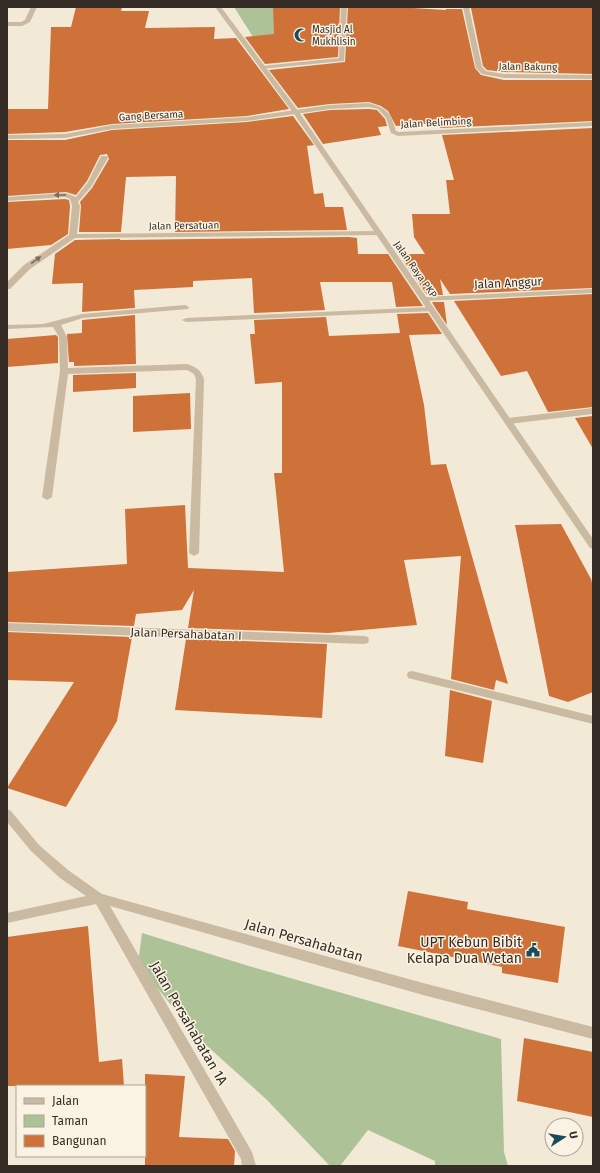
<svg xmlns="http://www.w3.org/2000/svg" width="600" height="1173" font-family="'Fira Sans',sans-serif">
<rect width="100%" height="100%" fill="#f2e9d7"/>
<g fill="#adc296">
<path d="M234 7H325L269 62Z"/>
<path d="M142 933 252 967 501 1039 504 1152 508 1166H435V1161L368 1130 340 1166H330L267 1100 196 1036 138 964Z"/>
</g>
<g fill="#ce7239">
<path d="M76 7H122L121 11H149L145 28 215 27 214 39 236 38 289 109 247 116 112 124 65 132 7 134V109H48L51 27H71Z"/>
<path d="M273 7H340L338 57 265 64 245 37 274 34Z"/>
<path d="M348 7H396L446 10V9H462L475 68 481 75 504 80H593V121L440 128 438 123 396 126 388 111 381 106 369 102 330 104 298 108 269 70 345 62Z"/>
<path d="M593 7V74L504 72 487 70 483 66 471 8Z"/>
<path d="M369 109 377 110 385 119 387 126 378 127 381 135 323 144 303 114 330 110Z"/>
<path d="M293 116 314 145 307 146 314 194 323 193 325 207H343L347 230 175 232 176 176 126 177 121 232H79L81 206 80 202 92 188 109 159 107 154 100 155 87 181 76 195 66 192 7 196V140H65L112 130 247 122Z"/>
<path d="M593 128V288L450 294 440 279 443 295H427L399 254H425L414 237 412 214H450L446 180H454L442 135Z"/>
<path d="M65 199 69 200 70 206 68 234 51 245 7 249V202Z"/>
<path d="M349 237 357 238 358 254H388L423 306 396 307 392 282H320L325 310 254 313 252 278 193 281V287L134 290 135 308 82 312 83 283 52 284 55 254 75 240 120 239V240Z"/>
<path d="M593 294V407L548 412 527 371 501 376 454 301Z"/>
<path d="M432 302H444L447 325 436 309Z"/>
<path d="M428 313 442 334 409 335 424 405 431 465 446 464 508 684 496 680 494 690 451 679 461 556 404 560 417 625 328 633 188 628 194 590 182 610 136 614 134 626 7 622V572L127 564 125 509 185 505 188 568 284 572 274 473H282V382L255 384 250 334H255L254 320 326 317 329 336 400 333 397 314Z"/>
<path d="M135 315 136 364 74 366V362H69L67 334 82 333V320Z"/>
<path d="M56 335 58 337V363L7 367V339Z"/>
<path d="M136 373V388L73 392V375Z"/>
<path d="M190 393 191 429 133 432V396Z"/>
<path d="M593 416V449L575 418Z"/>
<path d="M561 524 591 579 593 587V692L568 702 549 696 515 525Z"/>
<path d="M7 632 132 637 117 721 66 807 7 788 74 682 7 680Z"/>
<path d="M186 639 327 644 322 718 175 710Z"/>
<path d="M450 690 492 701 483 763 445 756Z"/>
<path d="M408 891 468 902 467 909 565 927 558 983 502 973V967L398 946Z"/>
<path d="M88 926 99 1062 122 1059 124 1086H7V937Z"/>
<path d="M524 1038 593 1052V1117L517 1101Z"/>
<path d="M145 1074 185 1076 179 1137 228 1139 235 1151 234 1166H145Z"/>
</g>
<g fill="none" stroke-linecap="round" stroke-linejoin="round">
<g fill="#cbbaa2" fill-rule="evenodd">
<path d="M31 7H37L30 22 22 26H7V22H21L25 20Z"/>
<path d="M341 7H347L344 61 260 69V67L262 66 339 58Z"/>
<path d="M463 7H469L482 67 486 71 504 74 593 75V79L504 78 482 74 476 68Z"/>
<path d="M369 103C387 108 391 113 396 131L399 132 593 122V126L398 136 391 133 386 118 378 109 369 107 330 109 247 121 112 129 65 138 7 139V135L65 134 112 125 247 117 330 105Z"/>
<path d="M101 156H107L108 158 91 187 78 202 80 206 77 234 379 231 383 233 379 235 75 238 30 269 10 289H7V282L24 265 69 235 72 206 70 199 65 197 7 201V197L66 193 76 197 88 182Z"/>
<path d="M593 289V293L424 301 420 299 424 297Z"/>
<path d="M185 305 189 307 188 309 83 318 61 325 67 337 68 368 187 364C196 367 201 370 204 379L199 553 194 556 189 553 196 379 194 374 187 370 68 374 52 497 47 500 42 497 60 371 59 337 53 327 7 329V325L43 324 82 314Z"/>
<path d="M431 307 435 309 434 311 186 322 182 320 186 318Z"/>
<path d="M593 408V414L508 424 504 421 508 418Z"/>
<path d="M7 623 364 636 368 637 369 640 368 643 364 644 7 631Z"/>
<path d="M412 671 593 716V724L408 678 407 675 408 672Z"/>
<path d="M7 809 11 811 39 845 68 870 102 894 423 983 593 1027V1039L423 995 110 906 252 1152 256 1166H242L241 1159 96 904 7 923V913L86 896 60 878 31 851 7 822Z"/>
</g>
<path fill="#cbbaa2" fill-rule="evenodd" d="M215 7H221L299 112 593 539V549L590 548 294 114Z"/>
</g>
<defs><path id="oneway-solid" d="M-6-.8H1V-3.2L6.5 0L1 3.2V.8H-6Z"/></defs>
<g fill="#786c5d">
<use href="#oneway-solid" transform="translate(60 195) rotate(180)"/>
<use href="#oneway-solid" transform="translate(36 260) rotate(-36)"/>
</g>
<defs>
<g id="mosque-bare" transform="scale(1.08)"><path d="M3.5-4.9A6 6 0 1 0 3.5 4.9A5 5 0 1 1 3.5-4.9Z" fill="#184c59" stroke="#faf3e3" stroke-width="2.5" paint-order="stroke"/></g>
<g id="civic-bare" transform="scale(1.08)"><path d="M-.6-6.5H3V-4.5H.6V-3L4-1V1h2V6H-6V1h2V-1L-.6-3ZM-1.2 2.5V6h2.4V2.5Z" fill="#184c59" stroke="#faf3e3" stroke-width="2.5" paint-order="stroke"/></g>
</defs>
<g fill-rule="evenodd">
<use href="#mosque-bare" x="301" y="35"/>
<use href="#civic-bare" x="533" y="950"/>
</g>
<g text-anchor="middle" stroke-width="3" stroke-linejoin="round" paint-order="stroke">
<g font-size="10" fill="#352c25" stroke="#faf3e3" text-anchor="start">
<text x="312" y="33">Masjid Al<tspan x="312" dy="12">Mukhlisin</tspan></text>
</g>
<g font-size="10" fill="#352c25" stroke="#faf3e3">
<text transform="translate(528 66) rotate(1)" y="4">Jalan Bakung</text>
<text transform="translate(151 115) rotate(-3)" y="4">Gang Bersama</text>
<text transform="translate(436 122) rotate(-3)" y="4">Jalan Belimbing</text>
<text transform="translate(184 225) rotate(-1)" y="4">Jalan Persatuan</text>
<text transform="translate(416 269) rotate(55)" y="4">Jalan Raya PKP</text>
</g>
<g font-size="12" fill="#352c25" stroke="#faf3e3">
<text transform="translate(508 283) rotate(-3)" y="4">Jalan Anggur</text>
<text transform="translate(186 634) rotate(2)" y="4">Jalan Persahabatan I</text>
</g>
<g font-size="14" fill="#352c25" stroke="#faf3e3">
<text transform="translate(304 940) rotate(16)" y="5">Jalan Persahabatan</text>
<text transform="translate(189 1023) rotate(60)" y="5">Jalan Persahabatan 1A</text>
</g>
<g font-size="14" fill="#352c25" stroke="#faf3e3" text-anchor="end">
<text x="522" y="947">UPT Kebun Bibit<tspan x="522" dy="16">Kelapa Dua Wetan</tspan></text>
</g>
</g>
<rect width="600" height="1173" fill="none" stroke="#352c25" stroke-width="16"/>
<rect x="16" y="1085" width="130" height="72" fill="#faf3e3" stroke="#aba397"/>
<rect x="24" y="1098" width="20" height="6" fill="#cbbaa2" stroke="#aba397"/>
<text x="52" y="1105" font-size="12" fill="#352c25">Jalan</text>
<rect x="24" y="1115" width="20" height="12" fill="#adc296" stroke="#aba397"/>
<text x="52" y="1125" font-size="12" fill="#352c25">Taman</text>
<rect x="24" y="1135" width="20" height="12" fill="#ce7239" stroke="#aba397"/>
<text x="52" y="1145" font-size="12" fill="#352c25">Bangunan</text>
<g transform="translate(564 1137) rotate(78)"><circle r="19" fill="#faf3e3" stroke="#aba397"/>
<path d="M0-3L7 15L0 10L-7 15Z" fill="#184c59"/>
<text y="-6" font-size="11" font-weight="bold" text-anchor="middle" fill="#352c25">U</text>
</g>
</svg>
